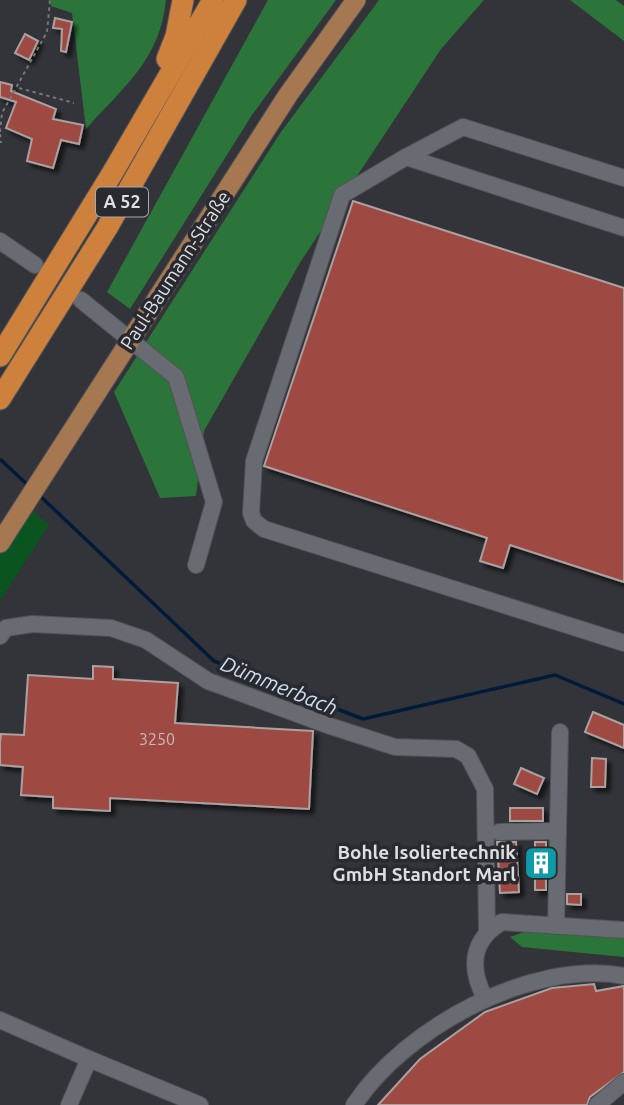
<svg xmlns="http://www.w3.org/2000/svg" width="624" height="1105" font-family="Ubuntu,sans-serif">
<defs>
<filter id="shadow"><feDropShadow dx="4.5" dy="4.5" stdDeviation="2" flood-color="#0009"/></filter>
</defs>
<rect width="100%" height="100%" fill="#323439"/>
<path fill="#0a541f" d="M30 509 49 525 0 601V555Z"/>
<g fill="#2c753a">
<path d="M51 0H166C160 60 124 86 86 129L72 13 51 6Z"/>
<path d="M268 0H336L252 115 130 309 107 292Z"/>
<path d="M379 0H484L441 49 301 261 204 431 196 496 160 498 114 392 281 132Z"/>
<path d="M570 0H616L624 6V41Z"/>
<path d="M527 931 624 938V957L522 947 510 937Z"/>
</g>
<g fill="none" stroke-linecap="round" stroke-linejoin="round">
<g stroke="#001b3a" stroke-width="3.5">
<path d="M1 460 30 487"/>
<path d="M38 494 214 661 363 719 555 675 624 704"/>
</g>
</g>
<g fill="#9e4843" stroke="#aaa1a0" stroke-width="2" filter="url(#shadow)">
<path d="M55 18 72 22 66 52 61 51 62 29 53 28Z"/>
<path d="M25 34 38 41 29 60 15 53Z"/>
<path d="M0 82 12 85 11 91 56 109 53 119 83 125 79 144 61 140 53 168 27 161 32 139 6 128 16 102 0 97Z"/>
<path d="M353 201 624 288V582L510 545 503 568 480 561 487 538 264 466Z"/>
<path d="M93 666 113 667V679L178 683 175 723 313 731 309 809 110 798V811L53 808V797L21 795 23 767 0 765V742L1 734 24 735 28 675 93 679Z"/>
<path d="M593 712 624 725V748L585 732Z"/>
<path d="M592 758 606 759 605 787H591Z"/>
<path d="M521 768 544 778 537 794 514 784Z"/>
<rect x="510" y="808" width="33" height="13"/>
<path d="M497 842H516L519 892 500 893Z"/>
<rect x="535" y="842" width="11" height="48"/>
<path d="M567 894H581V905L567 904Z"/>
<path d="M594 984 596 991 624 986V1072L590 1097 587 1105H378L420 1059 485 1012 552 988Z"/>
</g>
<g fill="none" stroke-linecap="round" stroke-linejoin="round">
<g stroke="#515256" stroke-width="18">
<g id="minor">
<path d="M406 157 463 127 624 178"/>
<path d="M624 228 406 157 342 195 254 461 251 513 254 521 264 529 624 643"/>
<path d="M0 241 35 265"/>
<path d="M81 300 176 377 214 502 196 565"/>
<path d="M0 636 6 628 32 624 111 628 146 640 208 681 330 726 395 747 456 749 468 756 485 789 487 930"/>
<path d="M499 832 558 831"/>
<path d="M556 926 560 732"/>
<path d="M485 998C469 968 471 940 502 922L624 930"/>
<path d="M0 1020 89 1059 69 1105"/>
<path d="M89 1059 200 1105"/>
<path d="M354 1105C405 1028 531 959 624 976"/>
<path d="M597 1105 624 1082"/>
</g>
</g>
<g stroke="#515256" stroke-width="21">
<path id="major" d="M0 543 288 95 356 0"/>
</g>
<g stroke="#515256" stroke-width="23">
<g id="highway">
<path d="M167 59 176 36 183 0"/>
<path d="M0 356 113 172 213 0"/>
<path d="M0 399 107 228 236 0"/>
</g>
</g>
<g stroke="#75777b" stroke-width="2" stroke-dasharray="3.5 3.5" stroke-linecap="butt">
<path d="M19 88 74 103"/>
<path d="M0 132 2 113 47 32 50 0"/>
<path d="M0 134 1 143"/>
</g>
<use href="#minor" stroke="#686b71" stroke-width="16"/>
<use href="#major" stroke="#a57852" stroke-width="19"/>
<use href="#highway" stroke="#cd813d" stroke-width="21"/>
</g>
<defs>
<g id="building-square" transform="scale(1.75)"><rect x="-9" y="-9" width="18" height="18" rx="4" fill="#0f9aa8" stroke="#282a2f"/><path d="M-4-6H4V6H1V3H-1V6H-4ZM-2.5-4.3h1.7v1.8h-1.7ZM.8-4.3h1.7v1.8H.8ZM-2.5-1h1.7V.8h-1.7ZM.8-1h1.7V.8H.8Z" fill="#fff"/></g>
</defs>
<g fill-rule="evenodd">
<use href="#building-square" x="541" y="863"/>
</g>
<g text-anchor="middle" stroke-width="7" stroke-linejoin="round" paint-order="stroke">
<g font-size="16" fill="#cdb8ba">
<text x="157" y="745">3250</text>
</g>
<rect fill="#282a2f" stroke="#a7a8ac" stroke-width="2" x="96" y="187.5" width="52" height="29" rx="5"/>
<g font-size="18" font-weight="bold" fill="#dddee1">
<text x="122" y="208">A 52</text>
</g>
<g font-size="19" fill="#dddee1" stroke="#282a2f">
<text transform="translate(175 270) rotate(-57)" y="7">Paul-Baumann-Straße</text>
</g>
<g font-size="19" font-weight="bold" fill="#dddee1" stroke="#282a2f" text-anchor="end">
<text x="516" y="859">Bohle Isoliertechnik<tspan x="516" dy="22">GmbH Standort Marl</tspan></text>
</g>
<g font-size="21" font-style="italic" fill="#ceddef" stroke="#282a2f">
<text transform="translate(279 686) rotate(22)" y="7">Dümmerbach</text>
</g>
</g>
</svg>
